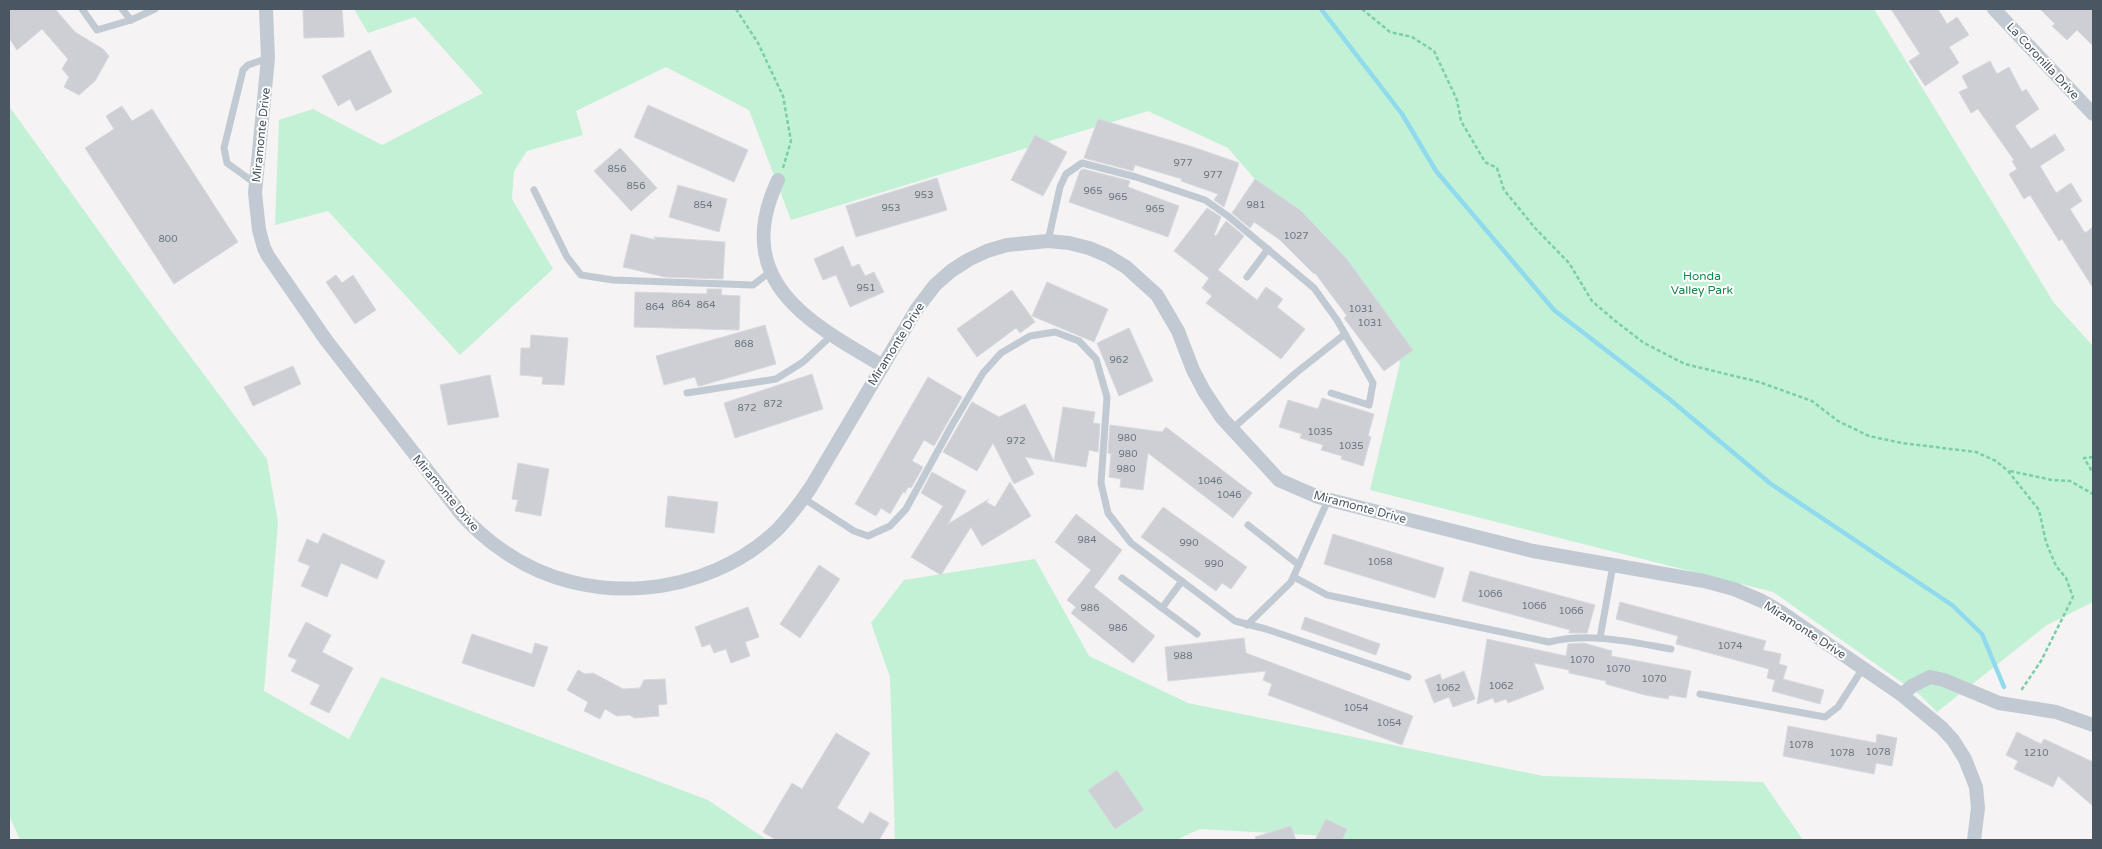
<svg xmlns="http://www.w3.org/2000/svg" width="2102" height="849" font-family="'Varela Round',sans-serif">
<rect width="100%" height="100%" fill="#f5f3f3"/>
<g fill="#c3f1d5">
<path d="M354 9H1874L2054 303 2093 346V602L2047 625 1937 712 1920 695 1773 592 1370 490 1400 363 1391 337 1228 148 1148 111 791 220 749 110 666 67 576 111 583 135 527 151 514 171 512 199 553 269 460 355 328 211 275 225 279 120 313 109 382 145 483 93 415 17 368 33Z"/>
<path d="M9 106 149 301 267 459 278 522 264 691 349 739 381 677 708 800 767 840H20L9 815Z"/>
<path d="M1035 559 1089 656 1188 703 1543 776 1763 782 1803 840H1334L1328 836 1200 829 1176 840H895L890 677 871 623 904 580Z"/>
</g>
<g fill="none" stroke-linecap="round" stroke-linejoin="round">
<path stroke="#90daee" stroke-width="4.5" d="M1321 9 1402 114 1436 171 1554 310 1668 398 1771 484 1952 605 1982 634 2004 687"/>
</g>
<g fill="#cdcfd5" stroke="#d7d9de">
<path d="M9 9H55L75 32 103 49 109 56 95 81 79 95 64 87 69 77 62 69 68 59 42 29 17 50 9 38Z"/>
<path d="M303 9H342L344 37 304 38Z"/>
<path d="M1891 9H1938L1947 24 1957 17 1969 35 1949 47 1959 63 1925 86 1909 61 1920 54Z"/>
<path d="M2040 9H2093V46L2077 30 2067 40 2052 26 2055 24Z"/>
<path d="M370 50 392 92 356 111 350 99 338 106 322 76Z"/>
<path d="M1990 61 1997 74 2009 67 2022 92 2026 89 2039 109 2015 126 2031 149 2055 134 2065 150 2040 166 2056 193 2071 183 2082 201 2070 209 2085 233 2093 227V288L2062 239 2059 241 2030 195 2024 199 2009 174 2017 169 2012 161 2014 160 1978 109 1971 113 1959 92 1968 88 1962 76Z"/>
<path d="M648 105 748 150 734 182 634 137Z"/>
<path d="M122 106 132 121 152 109 238 242 174 284 85 148 114 129 106 116Z"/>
<path d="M1098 119 1193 147 1239 163 1224 207 1214 200 1218 194 1181 181 1182 179 1135 165 1133 171 1084 158Z"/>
<path d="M1035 135 1067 152 1043 196 1011 180Z"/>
<path d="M620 148 657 188 631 211 594 171Z"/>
<path d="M1083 169 1130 181 1128 187 1179 206 1168 237 1069 202 1080 171Z"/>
<path d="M937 178 947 210 856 237 846 206Z"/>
<path d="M1255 179 1300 210 1346 258 1413 350 1384 371 1344 318 1347 316 1315 273 1314 274 1280 240 1254 222 1250 228 1232 213Z"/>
<path d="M678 185 727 199 719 232 669 217Z"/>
<path d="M1207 208 1221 217 1214 235 1216 236 1226 221 1244 236 1218 270 1257 300 1266 287 1283 299 1277 307 1305 329 1281 359 1206 303 1212 296 1202 288 1209 278 1174 251Z"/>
<path d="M631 234 656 240 654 237 725 242 723 279 665 277 623 267Z"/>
<path d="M843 246 852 267 859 264 865 276 874 272 884 292 850 307 836 275 823 280 814 259Z"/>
<path d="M336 275 342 283 353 275 376 310 355 324 326 282Z"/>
<path d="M1047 282 1108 309 1094 342 1032 316Z"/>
<path d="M707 289H722L721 295 740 296 739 330 634 327 635 292 707 294Z"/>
<path d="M1012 290 1035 322 1020 333 1016 328 977 357 957 329Z"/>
<path d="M765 325 776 364 700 386H698L695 377 664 385 656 356Z"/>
<path d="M1129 328 1153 381 1119 396 1097 343Z"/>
<path d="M531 335 568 338 564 385 542 384 543 377 520 375 521 348H530Z"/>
<path d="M293 366 301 384 253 406 244 387Z"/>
<path d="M812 374 823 409 735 438 724 403Z"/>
<path d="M490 375 499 417 448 425 440 385Z"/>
<path d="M928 377 962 397 934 446 924 440 912 461 923 467 911 488 908 487 905 493 903 492 890 514 881 508 876 516 855 504Z"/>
<path d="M1322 398 1374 414 1368 436 1371 437 1363 466 1341 459 1342 456 1321 450 1323 445 1300 438 1302 434 1279 427 1288 400 1318 409Z"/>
<path d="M972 402 999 417 1025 404 1054 461 1063 407 1095 412 1093 423 1100 424 1098 452 1089 450 1086 467 1025 457 1034 474 1014 484 993 443 977 471 943 452Z"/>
<path d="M1110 425 1162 432 1166 427 1252 493 1233 518 1148 453 1143 490 1120 487 1121 479 1109 477 1111 454 1108 453Z"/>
<path d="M518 463 549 469 541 516 515 511 518 500 512 499Z"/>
<path d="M932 472 966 491 948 524 989 499 986 502 995 507 1010 482 1031 516 982 546 971 527 941 575 911 557 943 506 921 493Z"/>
<path d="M668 496 718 502 714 533 665 527Z"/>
<path d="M1163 507 1247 567 1231 589 1222 583 1216 591 1141 537Z"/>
<path d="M1076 514 1122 550 1094 587 1155 636 1133 663 1071 613 1076 607 1067 600 1091 570 1055 542Z"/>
<path d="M323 533 385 561 377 579 341 563 327 597 301 586 310 566 298 561 307 539 318 544Z"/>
<path d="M1333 534 1444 568 1435 598 1324 564Z"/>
<path d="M819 565 840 579 800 638 780 624Z"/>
<path d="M1470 571 1595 605 1587 633H1569L1570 630 1462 601Z"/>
<path d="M1620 602 1766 641 1763 650 1781 654 1779 664 1787 666 1783 679 1824 690 1820 704 1772 691 1775 680 1767 678 1769 669 1676 644 1678 636 1616 619Z"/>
<path d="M748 607 759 637 745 642 750 656 731 663 726 649 714 653 710 644 702 647 695 627Z"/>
<path d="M1305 617 1380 644 1376 655 1301 629Z"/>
<path d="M306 622 331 635 322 652 353 668 329 713 310 704 320 685 291 671 297 660 288 656Z"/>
<path d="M472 634 532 654 535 643 548 647 534 687 462 663Z"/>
<path d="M1244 638 1246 653 1413 716 1402 745 1268 695 1272 684 1263 680 1266 671 1168 681 1165 647Z"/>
<path d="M1487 639 1566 656 1568 644 1584 643 1612 651 1611 656 1691 671 1686 698 1669 695 1668 699 1645 695 1606 684V681L1569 673V670L1534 663 1544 689 1508 703 1506 699 1495 703 1493 698 1477 704Z"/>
<path d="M578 670 585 674 593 673 623 689 640 688 644 680 665 679 667 704 658 705 659 716 635 718 629 715 617 716 605 709 600 719 584 711 588 702 567 690Z"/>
<path d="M1464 671 1475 699 1453 707 1449 697 1434 703 1425 680 1440 674 1442 680Z"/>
<path d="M1788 726 1876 743 1877 734 1897 738 1892 766 1876 763 1874 774 1783 756Z"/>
<path d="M2017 732 2041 744 2044 739 2093 762V806L2058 776 2053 787 2014 769 2018 761 2006 755Z"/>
<path d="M836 733 870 753 837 808 863 824 870 812 889 823 879 840H776L763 832 792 783 802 789Z"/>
<path d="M1117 770 1144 810 1115 829 1088 790Z"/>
<path d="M1326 819 1347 829 1342 840H1315Z"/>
<path d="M1291 826 1296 840H1256L1255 837Z"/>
</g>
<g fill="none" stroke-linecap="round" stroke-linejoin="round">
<g stroke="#7ad0a6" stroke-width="2.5" stroke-dasharray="4 2.5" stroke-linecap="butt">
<path d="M736 9 758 43 783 96 791 141 783 168"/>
<path d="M1362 9 1390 32 1412 37 1434 51 1457 100 1461 121 1485 162 1497 168 1504 190 1535 228 1569 263 1592 301 1614 320 1644 343 1685 364 1759 382 1812 401 1838 421 1869 436 1902 443 1976 452 1996 461 2008 471 2039 510 2046 542 2056 566 2066 578 2073 597 2041 661 2020 692"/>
<path d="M2093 457 2084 458 2093 473"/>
<path d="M2010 471 2052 480 2070 481 2093 494"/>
</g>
<g stroke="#c1cad2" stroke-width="7">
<path d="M82 9 97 30 131 20 155 9"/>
<path d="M122 9 131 20"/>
<path d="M256 184 227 163 224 148 243 70 248 65 268 58"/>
<path d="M534 190 567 257 581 275 613 280 753 285 770 272"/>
<path d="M1048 241 1060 187 1066 174 1082 163 1136 177 1205 200 1228 216 1314 288 1337 320 1373 383 1369 405 1331 393"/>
<path d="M1247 277 1268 249"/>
<path d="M687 393 776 379 803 362 831 336"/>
<path d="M1232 429 1297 372 1345 334"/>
<path d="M803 498 854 531 868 536 890 526 906 509 952 425 983 373 1001 353 1030 336 1055 332 1079 341 1096 359 1107 397 1101 483 1108 513 1131 543 1235 621 1266 629 1408 677"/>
<path d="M1248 525 1299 565"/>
<path d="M1294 577 1327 595 1549 642C1590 632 1630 642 1671 649"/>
<path d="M1122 578 1162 608 1182 581"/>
<path d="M1162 608 1197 634"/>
<path d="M1247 625 1291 582 1328 500"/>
<path d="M1600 638 1613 565"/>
<path d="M1700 694 1825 717 1838 707 1863 668"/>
</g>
<g stroke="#c1cad2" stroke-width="14">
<path d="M266 9 268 58 255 193 259 230 264 248 268 256 326 340 462 515C474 528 487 540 502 550 585 609 705 599 778 529 790 516 801 502 811 487L916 310 935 285 951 271 968 260 987 251 1007 245 1048 241 1069 243 1089 248 1108 256 1126 267 1157 295 1178 331 1193 370 1204 391 1222 418 1279 480 1318 497 1533 551 1704 581 1734 589 1762 601 1781 612 1902 695 1942 728 1953 740 1965 759 1976 787 1978 808 1974 840"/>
<path d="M1994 9 2093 114"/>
<path d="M778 180C731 280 807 322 883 366"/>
<path d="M1902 695 1912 686 1930 677 1944 680 1999 703 2056 712 2093 725"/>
</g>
</g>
<g text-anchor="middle" stroke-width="4" stroke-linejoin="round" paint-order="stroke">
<g font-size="10" fill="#6b747e">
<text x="1183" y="166">977</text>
<text x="617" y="172">856</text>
<text x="1213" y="178">977</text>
<text x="636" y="189">856</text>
<text x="1093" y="194">965</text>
<text x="924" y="198">953</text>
<text x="1118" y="200">965</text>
<text x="703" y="208">854</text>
<text x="1256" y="208">981</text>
<text x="891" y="211">953</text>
<text x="1155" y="212">965</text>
<text x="1296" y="239">1027</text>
<text x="168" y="242">800</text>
<text x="866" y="291">951</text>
<text x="681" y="307">864</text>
<text x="706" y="308">864</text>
<text x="655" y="310">864</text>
<text x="1361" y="312">1031</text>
<text x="1370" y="326">1031</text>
<text x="744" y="347">868</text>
<text x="1119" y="363">962</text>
<text x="773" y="407">872</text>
<text x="747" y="411">872</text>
<text x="1320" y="435">1035</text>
<text x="1127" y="441">980</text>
<text x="1016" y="444">972</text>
<text x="1351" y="449">1035</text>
<text x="1128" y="457">980</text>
<text x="1126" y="472">980</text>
<text x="1210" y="484">1046</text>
<text x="1229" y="498">1046</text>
<text x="1087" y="543">984</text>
<text x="1189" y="546">990</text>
<text x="1380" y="565">1058</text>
<text x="1214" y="567">990</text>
<text x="1490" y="597">1066</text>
<text x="1534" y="609">1066</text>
<text x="1090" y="611">986</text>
<text x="1571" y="614">1066</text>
<text x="1118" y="631">986</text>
<text x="1730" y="649">1074</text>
<text x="1183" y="659">988</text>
<text x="1582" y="663">1070</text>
<text x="1618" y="672">1070</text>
<text x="1654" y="682">1070</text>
<text x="1501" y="689">1062</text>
<text x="1448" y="691">1062</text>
<text x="1356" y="711">1054</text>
<text x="1389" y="726">1054</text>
<text x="1801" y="748">1078</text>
<text x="1878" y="755">1078</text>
<text x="1842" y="756">1078</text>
<text x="2036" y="756">1210</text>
</g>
<g font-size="12" fill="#4a5661" stroke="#fff">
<text transform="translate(2043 61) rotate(47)" y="4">La Coronilla Drive</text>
<text transform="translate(261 135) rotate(-84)" y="4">Miramonte Drive</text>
<text transform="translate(896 344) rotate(-58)" y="4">Miramonte Drive</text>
<text transform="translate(446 493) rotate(50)" y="4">Miramonte Drive</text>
<text transform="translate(1360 507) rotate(15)" y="4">Miramonte Drive</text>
<text transform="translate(1805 630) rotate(33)" y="4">Miramonte Drive</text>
</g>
<g font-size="12" fill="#17864f" stroke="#fff">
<text x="1702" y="280">Honda<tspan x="1702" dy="14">Valley Park</tspan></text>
</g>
</g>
<rect width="2102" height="849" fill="none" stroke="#4a5661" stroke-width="20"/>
</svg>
